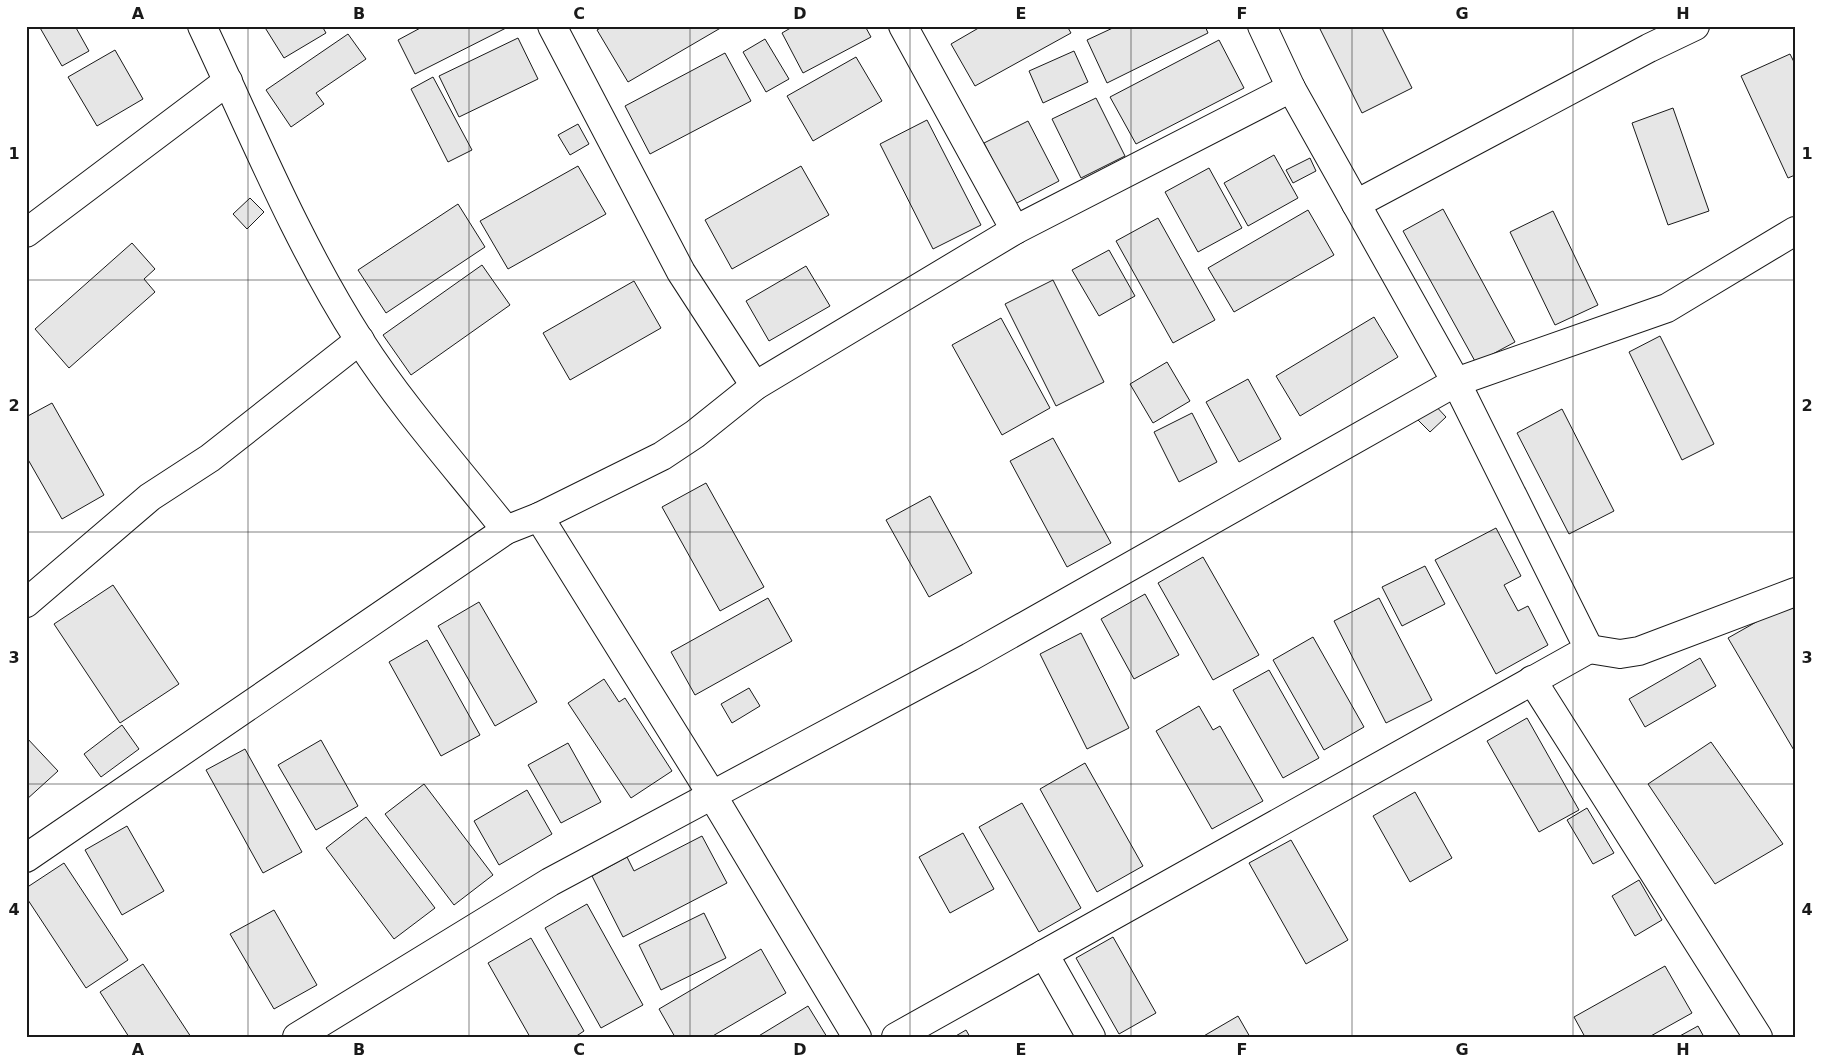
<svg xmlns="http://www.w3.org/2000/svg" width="1821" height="1063" font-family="'DejaVu Sans',sans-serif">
<rect width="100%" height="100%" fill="#fff"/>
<g fill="#e6e6e6" stroke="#1a1a1a">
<path d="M39 26H75L89 51 62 66Z"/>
<path d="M264 26H322L326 33 284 58Z"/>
<path d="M424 26H510L415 74 398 40Z"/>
<path d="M604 26H724L628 82 597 30Z"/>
<path d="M794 26H865L871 37 803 73 782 33Z"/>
<path d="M982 26H1067L1071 33 975 86 951 44Z"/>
<path d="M1117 26H1205L1208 33 1107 83 1087 40Z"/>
<path d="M1325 26H1381L1412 88 1362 113 1320 29Z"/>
<path d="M348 34 366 59 316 93 324 104 291 127 266 90Z"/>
<path d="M518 38 538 79 459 117 439 76Z"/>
<path d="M765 39 789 79 766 92 743 52Z"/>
<path d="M1219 40 1244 88 1136 144 1110 97Z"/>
<path d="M115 50 143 99 97 126 68 77Z"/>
<path d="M1074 51 1088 82 1043 103 1029 71Z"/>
<path d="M725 53 751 101 650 154 625 106Z"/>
<path d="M1790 54 1795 64V175L1788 178 1741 76Z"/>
<path d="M856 57 882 101 813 141 787 96Z"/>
<path d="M433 77 472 150 448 162 411 89Z"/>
<path d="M1096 98 1125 156 1081 178 1052 119Z"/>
<path d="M1673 108 1709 211 1668 225 1632 123Z"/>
<path d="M927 120 981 225 933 249 880 144Z"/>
<path d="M1028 121 1059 181 1015 204 984 143Z"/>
<path d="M578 124 589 144 570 155 558 135Z"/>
<path d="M1274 155 1298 198 1248 226 1224 183Z"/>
<path d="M1310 158 1316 171 1293 183 1286 170Z"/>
<path d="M578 166 606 214 508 269 480 221Z"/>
<path d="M801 166 829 215 732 269 705 220Z"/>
<path d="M1209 168 1242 228 1198 252 1165 192Z"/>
<path d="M250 198 264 212 247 229 233 214Z"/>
<path d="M458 204 485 247 386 313 358 270Z"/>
<path d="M1443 209 1515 342 1476 363 1403 231Z"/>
<path d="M1308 210 1334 255 1234 312 1208 268Z"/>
<path d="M1553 211 1598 305 1555 325 1510 232Z"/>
<path d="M1158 218 1215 320 1173 343 1116 241Z"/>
<path d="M132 243 155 269 144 279 155 292 69 368 35 329Z"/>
<path d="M1109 250 1135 296 1099 316 1072 270Z"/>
<path d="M482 265 510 305 411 375 383 335Z"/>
<path d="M806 266 830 306 769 341 746 301Z"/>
<path d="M1053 280 1104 382 1056 406 1005 304Z"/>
<path d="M634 281 661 328 570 380 543 333Z"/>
<path d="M1374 317 1398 357 1300 416 1276 376Z"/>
<path d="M1001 318 1050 408 1002 435 952 345Z"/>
<path d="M1660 336 1714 444 1682 460 1629 352Z"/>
<path d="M1167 362 1190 401 1153 423 1130 384Z"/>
<path d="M1248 379 1281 439 1239 462 1206 402Z"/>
<path d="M52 403 104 495 62 519 26 456V417Z"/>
<path d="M1433 403 1446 417 1430 432 1417 419Z"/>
<path d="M1562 409 1614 511 1569 534 1517 433Z"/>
<path d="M1192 413 1217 462 1179 482 1154 432Z"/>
<path d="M1053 438 1111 543 1067 567 1010 461Z"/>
<path d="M706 483 764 587 720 611 662 507Z"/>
<path d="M930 496 972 573 929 597 886 520Z"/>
<path d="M1496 528 1521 576 1504 585 1518 611 1528 606 1548 645 1496 674 1435 560Z"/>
<path d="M1203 557 1259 655 1213 680 1158 583Z"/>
<path d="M1425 566 1445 604 1402 626 1382 587Z"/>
<path d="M113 585 179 684 120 723 54 624Z"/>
<path d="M1145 594 1179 655 1134 679 1101 619Z"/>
<path d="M768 598 792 641 695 695 671 652Z"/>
<path d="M1379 598 1432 700 1386 723 1334 621Z"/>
<path d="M1795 600V752L1728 638Z"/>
<path d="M479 602 537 702 495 726 438 626Z"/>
<path d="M1081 633 1129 728 1087 749 1040 654Z"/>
<path d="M1313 637 1364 727 1324 750 1273 660Z"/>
<path d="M427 640 480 735 441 756 389 662Z"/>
<path d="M1700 658 1716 686 1645 727 1629 699Z"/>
<path d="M1269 670 1319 758 1283 778 1233 690Z"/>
<path d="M604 679 619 702 625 698 672 771 631 798 568 703Z"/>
<path d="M749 688 760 706 732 723 721 704Z"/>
<path d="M1199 706 1213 730 1220 726 1263 801 1212 829 1156 731Z"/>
<path d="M1527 718 1579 810 1539 832 1487 741Z"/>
<path d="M122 725 139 749 101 777 84 754Z"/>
<path d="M26 737 58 771 26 800Z"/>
<path d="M321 740 358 806 316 830 278 765Z"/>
<path d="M1711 742 1783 844 1715 884 1648 784Z"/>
<path d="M568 743 601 802 561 823 528 765Z"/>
<path d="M245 749 302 852 263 873 206 770Z"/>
<path d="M1085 763 1143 866 1097 892 1040 789Z"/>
<path d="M424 784 493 875 454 905 385 814Z"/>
<path d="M527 790 552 834 499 865 474 821Z"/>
<path d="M1415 792 1452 858 1410 882 1373 816Z"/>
<path d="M1022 803 1081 908 1039 932 979 827Z"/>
<path d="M1587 808 1614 853 1593 864 1567 820Z"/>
<path d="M366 817 435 908 394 939 326 848Z"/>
<path d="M127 826 164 891 122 915 85 850Z"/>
<path d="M963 833 994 889 950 913 919 857Z"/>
<path d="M702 836 727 883 623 937 592 876 627 857 634 871Z"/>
<path d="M1291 840 1348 940 1306 964 1249 863Z"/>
<path d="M64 863 128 960 86 988 26 897V888Z"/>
<path d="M1639 880 1662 920 1635 936 1612 896Z"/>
<path d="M587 904 643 1005 601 1028 545 928Z"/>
<path d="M274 910 317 985 274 1009 230 934Z"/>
<path d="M704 913 726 958 661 990 639 945Z"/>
<path d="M1113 937 1156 1013 1119 1034 1076 958Z"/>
<path d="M531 938 584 1031 575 1037H530L488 963Z"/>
<path d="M761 949 786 993 711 1037H675L659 1009Z"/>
<path d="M143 964 191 1037H129L100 992Z"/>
<path d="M1665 966 1692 1013 1649 1037H1585L1574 1017Z"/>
<path d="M808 1006 827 1037H757Z"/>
<path d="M1238 1016 1250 1037H1202Z"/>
<path d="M1698 1026 1704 1037H1678Z"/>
<path d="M966 1030 970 1037H954Z"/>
</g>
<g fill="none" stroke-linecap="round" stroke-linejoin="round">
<g stroke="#1a1a1a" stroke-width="30">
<g id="minor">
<path d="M202 26C252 132 297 243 360 341 403 408 457 468 506 530"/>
<path d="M552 26 681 272 755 386"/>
<path d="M903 26 1015 230"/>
<path d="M1356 204 1649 48 1695 26"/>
<path d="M26 233 228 81"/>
<path d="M539 517 712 795 857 1037"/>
<path d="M26 603 150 497 210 458 360 340"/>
<path d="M1589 649 1620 654 1639 651 1795 592"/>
<path d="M1532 680 1758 1037"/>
<path d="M26 858 506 530 539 517 662 456 695 434 755 386 1015 230 1291 88"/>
<path d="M1044 954 1091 1037"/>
<path d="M297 1037 550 882 970 657 1456 382 1667 308 1795 231"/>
<path d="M896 1037 1589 649 1456 382 1291 88 1262 26"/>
</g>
</g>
<use href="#minor" stroke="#fff" stroke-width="28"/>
</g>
<path fill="none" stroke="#1a1a1a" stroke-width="1" stroke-opacity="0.55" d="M248 26V1037M469 26V1037M690 26V1037M910 26V1037M1131 26V1037M1352 26V1037M1573 26V1037M26 280H1795M26 532H1795M26 784H1795"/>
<rect width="1821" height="1063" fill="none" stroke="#ffffff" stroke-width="55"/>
<rect x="28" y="28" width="1766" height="1008" fill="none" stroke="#1a1a1a" stroke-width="2"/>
<g font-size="16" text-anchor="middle" font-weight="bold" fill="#1a1a1a">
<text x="138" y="19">A</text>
<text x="359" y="19">B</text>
<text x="579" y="19">C</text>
<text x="800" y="19">D</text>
<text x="1021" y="19">E</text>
<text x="1242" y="19">F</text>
<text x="1462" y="19">G</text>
<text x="1683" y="19">H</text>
<text x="14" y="159">1</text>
<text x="1807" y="159">1</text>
<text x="14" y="411">2</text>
<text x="1807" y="411">2</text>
<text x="14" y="663">3</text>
<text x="1807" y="663">3</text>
<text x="14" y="915">4</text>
<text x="1807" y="915">4</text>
<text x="138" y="1055">A</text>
<text x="359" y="1055">B</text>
<text x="579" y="1055">C</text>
<text x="800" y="1055">D</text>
<text x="1021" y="1055">E</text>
<text x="1242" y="1055">F</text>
<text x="1462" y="1055">G</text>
<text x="1683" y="1055">H</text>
</g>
</svg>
